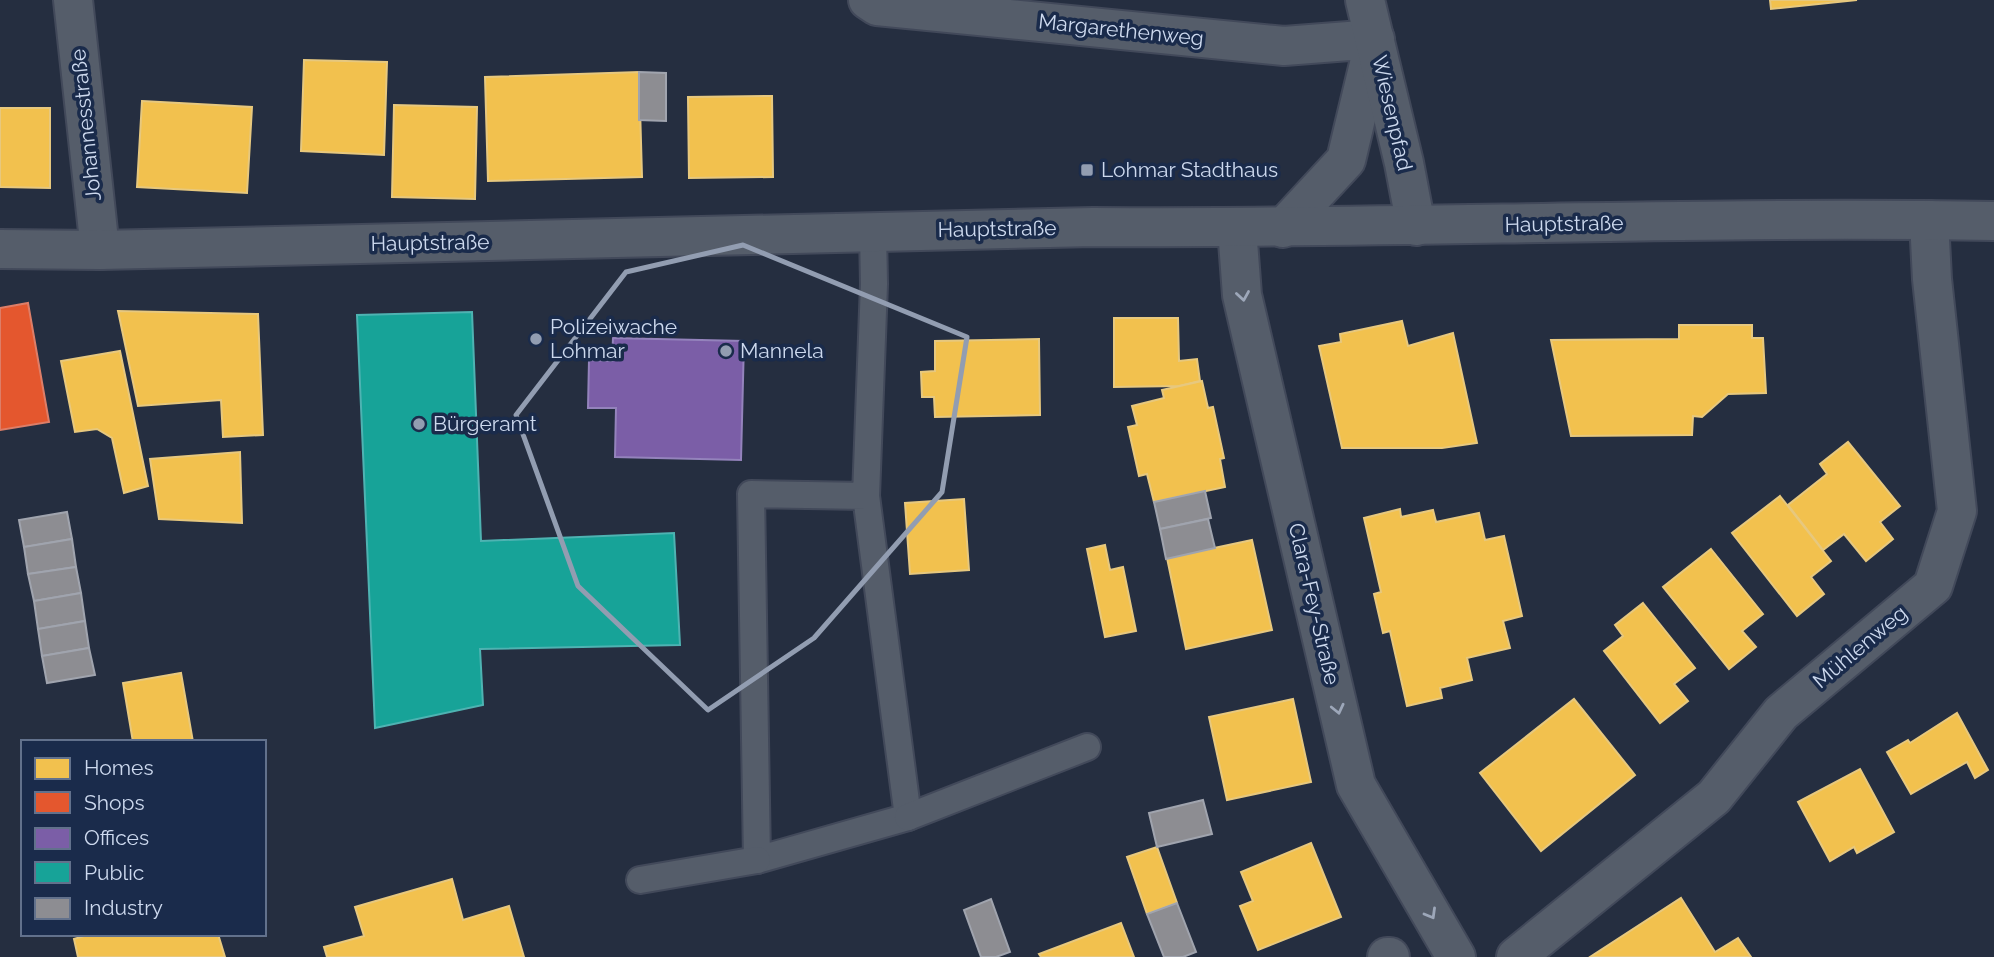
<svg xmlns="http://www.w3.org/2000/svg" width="1994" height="957" font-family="Raleway,sans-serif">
<rect width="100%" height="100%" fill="#252e40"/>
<g fill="#f2c14e" stroke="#e7c87e" stroke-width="2">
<path d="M1770 0H1857L1771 9Z"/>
<path d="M304 60 387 62 384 155 301 151Z"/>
<path d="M639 72 642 177 488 181 485 77Z"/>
<path d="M772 96 773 177 689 178 688 97Z"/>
<path d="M142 101 252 107 247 193 137 187Z"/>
<path d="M394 105 477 107 475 199 392 197Z"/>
<path d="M0 108H50V188L0 187Z"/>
<path d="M118 311 258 314 263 435 223 437 221 400 138 406Z"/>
<path d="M1114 318H1178L1179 361 1197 359 1200 381 1179 386 1114 387Z"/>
<path d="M1402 321 1408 346 1453 333 1477 443 1442 448H1342L1319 346 1341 342 1340 334Z"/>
<path d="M1679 325H1752V338H1763L1766 393 1728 394 1702 417 1693 416 1692 435 1571 436 1551 340 1679 339Z"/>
<path d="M1039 339 1040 415 935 417 934 397H922L921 372 935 371V341Z"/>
<path d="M120 351 148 486 124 493 112 438 97 429 75 432 61 361Z"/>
<path d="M1202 381 1208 408 1213 407 1224 458 1220 459 1225 487 1154 502 1147 474 1139 476 1128 427 1137 425 1132 406 1164 398 1162 390Z"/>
<path d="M1848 442 1900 506 1880 522 1893 539 1866 561 1844 534 1823 550 1788 505 1827 474 1820 464Z"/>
<path d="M240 452 242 523 159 519 150 459Z"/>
<path d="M1780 496 1831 561 1811 577 1824 594 1797 616 1732 533Z"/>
<path d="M964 499 969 570 910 574 905 503Z"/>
<path d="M1400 509 1401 517 1433 510 1436 522 1479 513 1485 540 1504 536 1522 616 1503 621 1510 648 1467 658 1472 680 1440 688 1442 698 1407 706 1390 631 1383 633 1374 594 1381 592 1364 518Z"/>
<path d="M1252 540 1272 630 1186 649 1167 558Z"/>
<path d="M1105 545 1110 570 1123 567 1136 631 1105 637 1087 549Z"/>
<path d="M1711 549 1763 614 1742 631 1756 647 1729 669 1663 587Z"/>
<path d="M1643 603 1695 668 1674 684 1688 701 1660 723 1604 651 1623 636 1615 625Z"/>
<path d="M181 673 193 742H133L123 683Z"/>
<path d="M1293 699 1311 782 1227 800 1209 717Z"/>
<path d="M1574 699 1635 775 1541 851 1480 773Z"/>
<path d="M1957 713 1988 770 1975 778 1967 762 1911 794 1887 752 1908 740 1910 743Z"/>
<path d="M1860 769 1894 832 1857 853 1854 847 1830 861 1798 802Z"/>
<path d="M1311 843 1341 917 1258 950 1240 906 1253 901 1241 872Z"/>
<path d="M1157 847 1177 903 1147 914 1127 857Z"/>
<path d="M452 879 463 920 509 906 524 957H327L324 947 364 936 355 907Z"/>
<path d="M1681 898 1715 952 1738 938 1751 957H1590Z"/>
<path d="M1121 923 1134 957H1041L1039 954Z"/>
<path d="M91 934H218L225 957H78L74 939Z"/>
</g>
<path fill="#e4572e" stroke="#dd7e68" stroke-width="2" d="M28 303 49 422 0 430V308Z"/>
<path fill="#7b5ea7" stroke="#9483bc" stroke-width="2" d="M613 338 744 341 741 460 615 457 616 408H588L589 360 612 361Z"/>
<path fill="#17a398" stroke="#4eb3b2" stroke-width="2" d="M472 312 481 541 674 533 680 645 480 649 483 705 375 728 357 315Z"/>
<g fill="#8d8d92" stroke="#a0a4ae" stroke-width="2">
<path d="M639 72 666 73V121L639 120Z"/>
<path d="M1205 491 1211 518 1160 529 1154 502Z"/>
<path d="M67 512 72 539 24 547 19 520Z"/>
<path d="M1208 519 1215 548 1166 559 1160 529Z"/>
<path d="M72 539 76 567 28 574 24 547Z"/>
<path d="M76 567 81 593 34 601 28 574Z"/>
<path d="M81 593 85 621 38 629 34 601Z"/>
<path d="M85 621 89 648 42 656 38 629Z"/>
<path d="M89 648 95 675 47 683 42 656Z"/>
<path d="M1203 800 1212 834 1157 847 1149 813Z"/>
<path d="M991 899 1010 952 996 957H981L964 910Z"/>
<path d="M1177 903 1196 952 1183 957H1164L1147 914Z"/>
</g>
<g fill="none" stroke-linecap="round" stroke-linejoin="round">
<g stroke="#42495a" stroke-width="30">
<g id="service">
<path d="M866 496 751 494 757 860 908 817 866 496 874 284 873 231"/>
<path d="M908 817 1087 747"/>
<path d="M640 880 757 860"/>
</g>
</g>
<g stroke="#42495a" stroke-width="42">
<g id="minor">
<path d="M73 0 100 250"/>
<path d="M868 0 877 6 1284 46 1375 39 1346 160 1283 228"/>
<path d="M1365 0 1404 163 1416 226"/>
<path d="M1237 228 1242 295 1356 785 1456 957"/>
<path d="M1387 957H1390"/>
<path d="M1516 957 1714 797 1781 713 1933 586 1957 511 1932 279 1929 220"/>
</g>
</g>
<g stroke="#42495a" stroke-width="42">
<path id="secondary" d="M0 249 100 250 1093 227C1393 229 1694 216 1994 221"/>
</g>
<use href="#service" stroke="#555d6a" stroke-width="26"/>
<use href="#minor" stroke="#555d6a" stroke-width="38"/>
<use href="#secondary" stroke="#555d6a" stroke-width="38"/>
</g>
<defs><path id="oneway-chevron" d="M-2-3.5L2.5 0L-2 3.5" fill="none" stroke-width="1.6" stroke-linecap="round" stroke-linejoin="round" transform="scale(1.75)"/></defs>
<g stroke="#9da7b9">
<use href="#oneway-chevron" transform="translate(1243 296) rotate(81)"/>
<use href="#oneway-chevron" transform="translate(1338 709) rotate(77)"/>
<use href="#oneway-chevron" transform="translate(1431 914) rotate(60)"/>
</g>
<path fill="none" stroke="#929db1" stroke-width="5" stroke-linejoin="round" d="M743 245 967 337 942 492 814 638 708 710 578 586 516 415 626 272Z"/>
<g fill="#929db1" stroke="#1a2b4b" stroke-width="2.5">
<rect x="1080" y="163" width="14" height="14" rx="3.5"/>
<circle cx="536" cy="339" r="7"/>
<circle cx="726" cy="351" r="7"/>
<circle cx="419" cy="424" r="7"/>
</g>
<g text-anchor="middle" stroke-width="7" stroke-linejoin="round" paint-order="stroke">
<g font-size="21" fill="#cdd9ee" stroke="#1a2b4b">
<text transform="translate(1121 30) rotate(6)" y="7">Margarethenweg</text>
<text transform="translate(1392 113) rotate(77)" y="7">Wiesenpfad</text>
<text transform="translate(86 125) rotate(-96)" y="7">Johannesstraße</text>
<text transform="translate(1564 224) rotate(-1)" y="7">Hauptstraße</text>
<text transform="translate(997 229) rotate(-1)" y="7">Hauptstraße</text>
<text transform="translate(430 243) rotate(-1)" y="7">Hauptstraße</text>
<text transform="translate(1314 604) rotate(77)" y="7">Clara-Fey-Straße</text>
<text transform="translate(1860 647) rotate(-40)" y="7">Mühlenweg</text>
</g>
<g font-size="21" fill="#cdd9ee" stroke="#1a2b4b" text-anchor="start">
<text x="1101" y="177">Lohmar Stadthaus</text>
<text x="550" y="334">Polizeiwache<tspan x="550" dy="24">Lohmar</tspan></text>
<text x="740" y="358">Mannela</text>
<text x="433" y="431">Bürgeramt</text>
</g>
</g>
<rect x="21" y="740" width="245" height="196" fill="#1a2b4b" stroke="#62718c" stroke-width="2"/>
<rect x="35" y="758" width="35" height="21" fill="#f2c14e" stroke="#62718c" stroke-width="2"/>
<text x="84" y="775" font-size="21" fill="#cdd9ee">Homes</text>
<rect x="35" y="792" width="35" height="21" fill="#e4572e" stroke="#62718c" stroke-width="2"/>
<text x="84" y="810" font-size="21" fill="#cdd9ee">Shops</text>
<rect x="35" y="828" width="35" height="21" fill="#7b5ea7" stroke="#62718c" stroke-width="2"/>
<text x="84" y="845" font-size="21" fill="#cdd9ee">Offices</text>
<rect x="35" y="862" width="35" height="21" fill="#17a398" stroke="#62718c" stroke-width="2"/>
<text x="84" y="880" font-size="21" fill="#cdd9ee">Public</text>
<rect x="35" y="898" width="35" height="21" fill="#8d8d92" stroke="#62718c" stroke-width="2"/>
<text x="84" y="915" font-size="21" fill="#cdd9ee">Industry</text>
</svg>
